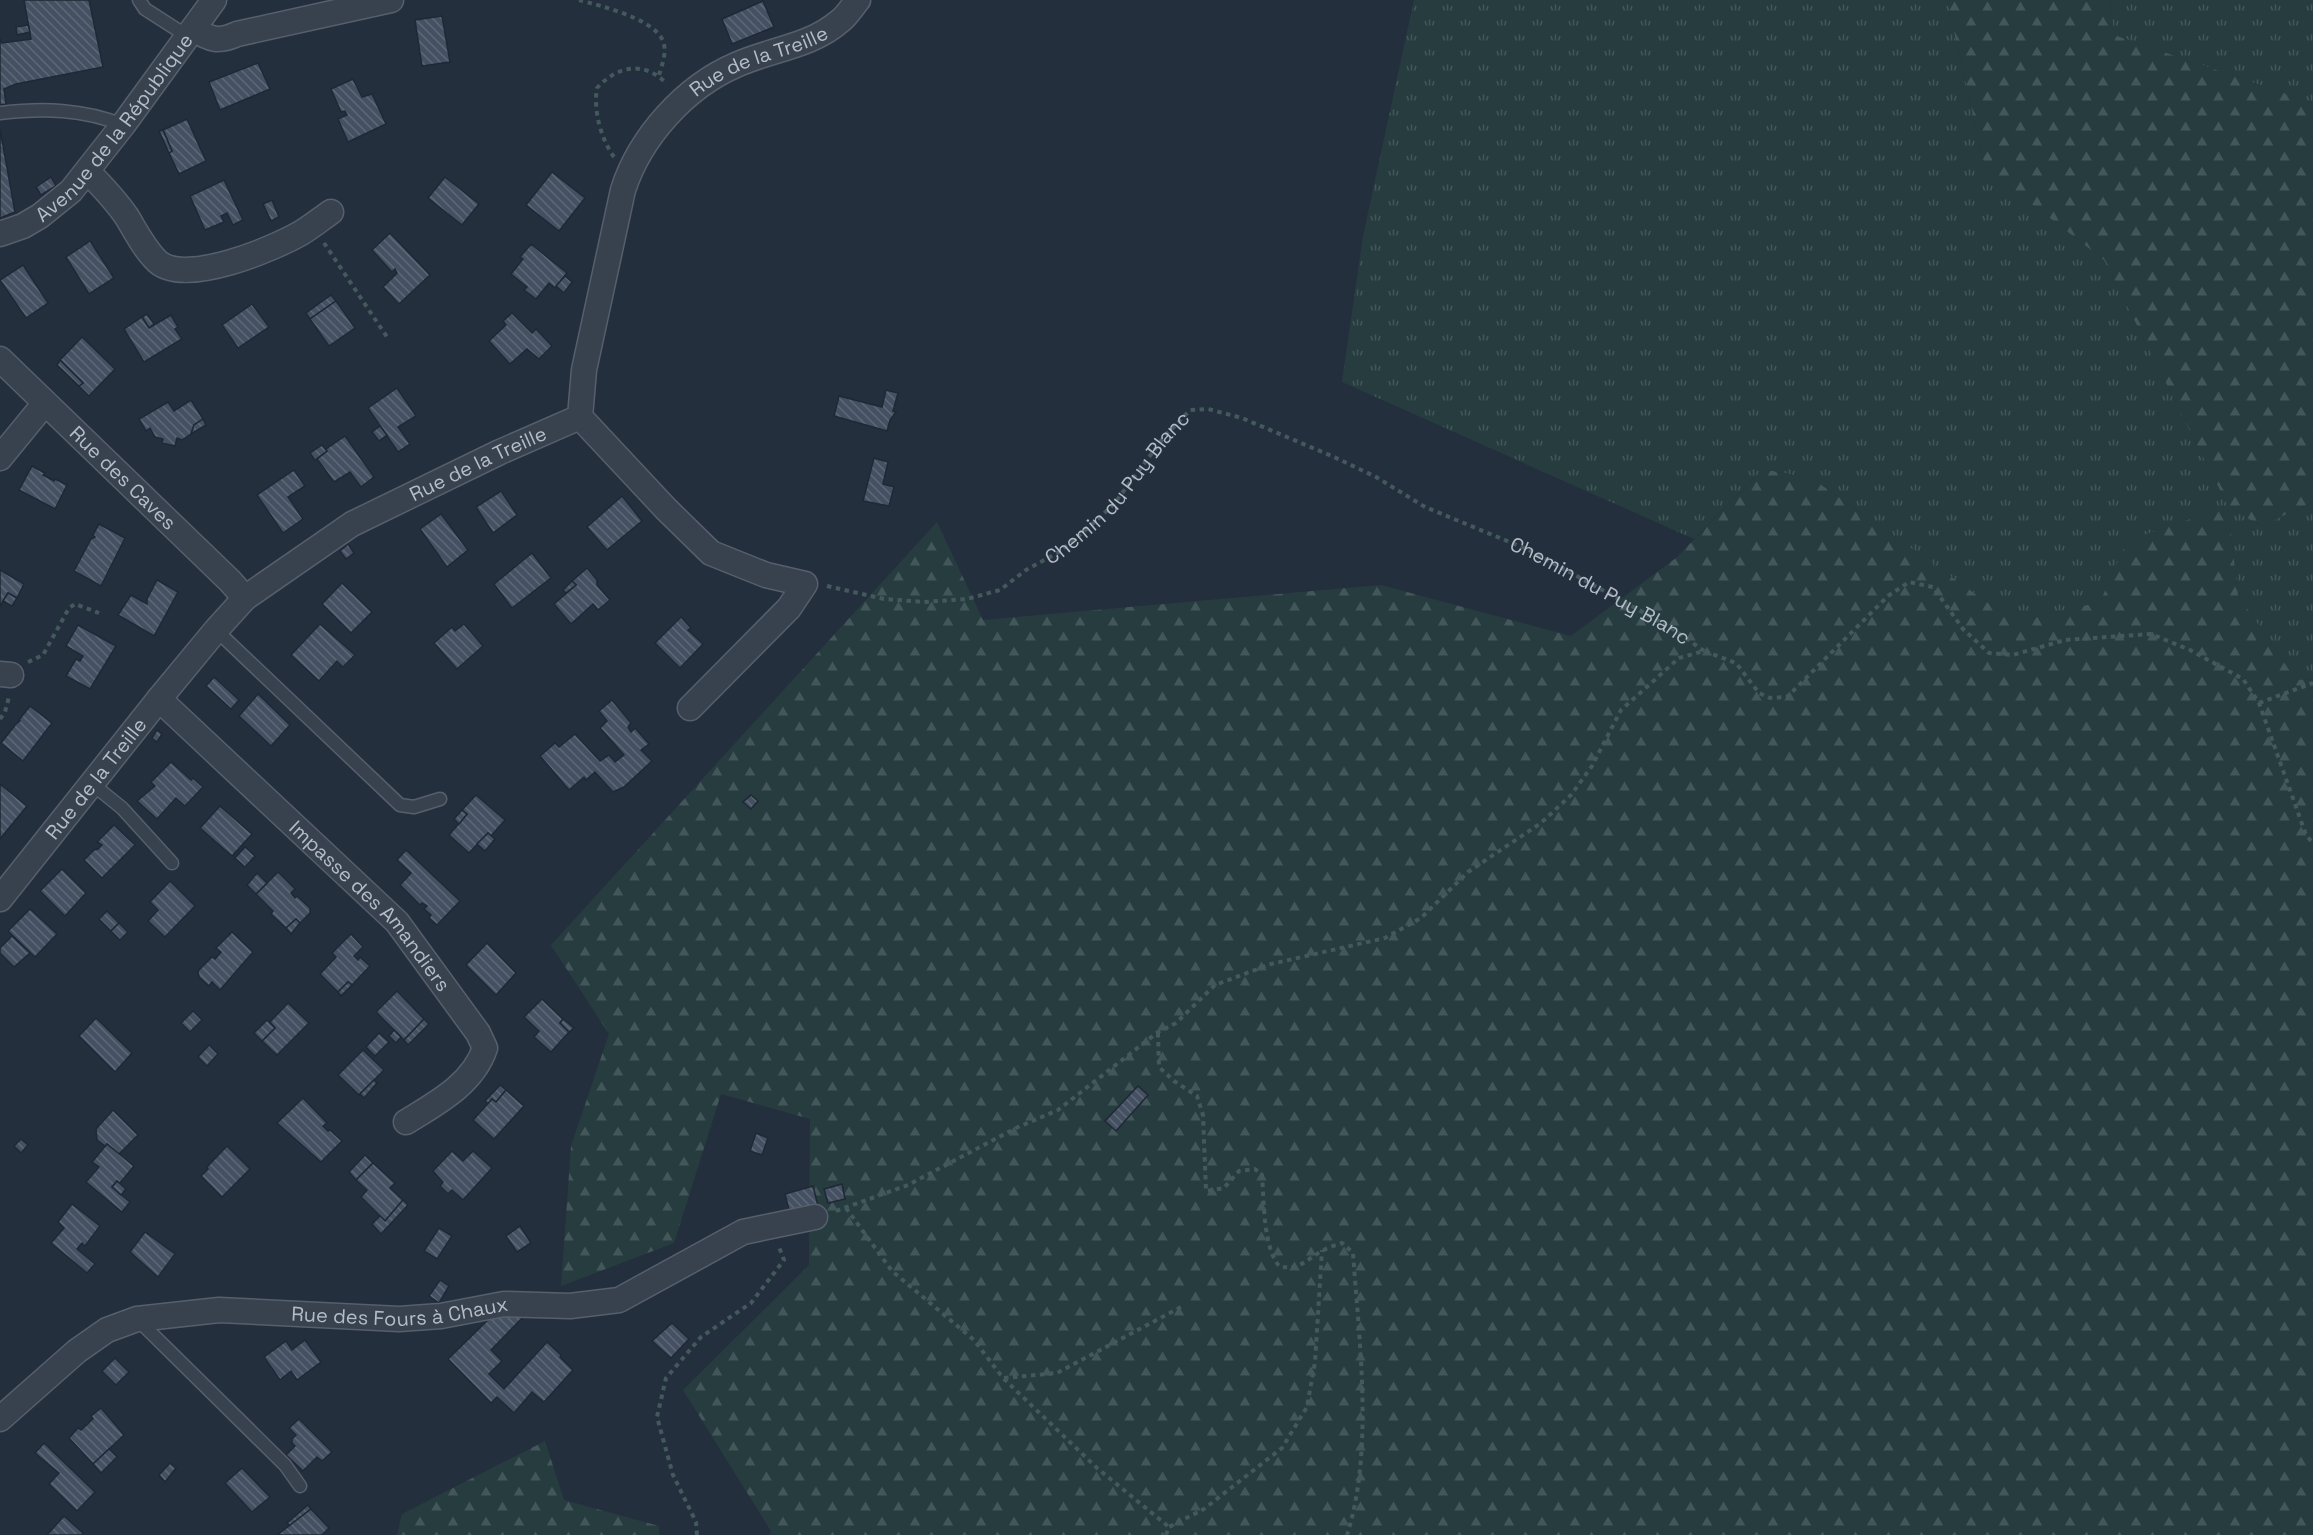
<svg xmlns="http://www.w3.org/2000/svg" width="2313" height="1535" font-family="'Space Grotesk',sans-serif">
<defs>
<pattern id="grass-tufts" width="24" height="20" patternUnits="userSpaceOnUse" patternTransform="scale(1.5)"><rect width="24" height="20" fill="#263c3f"/><path d="M3 7l-1-3M5 7V3M7 7l1-3M15 17l-1-3M17 17v-4M19 17l1-3" fill="none" stroke="#435659"/></pattern>
<pattern id="forest-firs" width="22" height="20" patternUnits="userSpaceOnUse" patternTransform="scale(1.5)"><rect width="22" height="20" fill="#263c3f"/><path d="M5 1l3.5 6h-7zM16 11l3.5 6h-7z" fill="#435659"/></pattern>
<pattern id="building-back-hatch" width="6" height="6" patternUnits="userSpaceOnUse" patternTransform="scale(1.5)"><rect width="6" height="6" fill="#455162"/><path d="M-1 5l2 2M0 0l6 6M5-1l2 2" fill="none" stroke="#5d6877"/></pattern>
</defs>
<rect width="100%" height="100%" fill="#242f3e"/>
<g fill="url(#grass-tufts)">
<path d="M1414 0H1947L1985 168 2104 260 2228 506 2261 526 2313 502V679L2296 680 2238 595 2228 507 2127 541 2100 602 2015 622 1813 479 1763 469 1694 539 1342 382 1363 236Z"/>
<path d="M2110 0H2313V103L2114 35Z"/>
</g>
<g fill="url(#forest-firs)">
<path d="M1947 0H2110L2114 35 2313 103V502L2261 526 2228 507 2238 595 2296 680 2313 679V1535H770L771 1531 683 1390 809 1265 810 1119 721 1094 674 1243 561 1286 571 1146 609 1034 551 945 937 522 983 620 1381 585 1571 636 1676 558 1763 469 1813 479 2015 622 2100 602 2127 541 2228 506 2104 260 1985 168Z"/>
<path d="M545 1441 564 1500 659 1526V1535H397L402 1514Z"/>
</g>
<g fill="url(#building-back-hatch)" stroke="#1f2835" stroke-width="1.5">
<path d="M24 0H89L103 67 16 84 4 89 6 104 0 105V39L2 43 31 39Z"/>
<path d="M763 1 774 27 732 44 722 19Z"/>
<path d="M442 16 450 62 422 66 415 20Z"/>
<path d="M28 25 30 32 17 35 16 27Z"/>
<path d="M258 63 270 89 220 110 209 82Z"/>
<path d="M353 79 362 97 372 94 386 124 348 142 338 119 347 115 345 111 341 112 331 89Z"/>
<path d="M187 119 206 161 179 174 169 153 172 151 163 130Z"/>
<path d="M0 129 15 212 0 218Z"/>
<path d="M163 130 172 151 169 153 159 131Z"/>
<path d="M552 172 585 198 559 231 526 205Z"/>
<path d="M51 177 56 186 41 195 36 187Z"/>
<path d="M445 177 479 204 462 225 428 198Z"/>
<path d="M224 180 243 220 233 225 227 213 221 216 224 222 205 230 190 196Z"/>
<path d="M272 200 279 217 271 221 263 204Z"/>
<path d="M390 233 430 275 399 304 383 287 397 273 395 269 392 272 372 250Z"/>
<path d="M90 241 114 278 89 294 66 257Z"/>
<path d="M531 244 567 273 555 288 549 283 536 299 524 290 527 287 511 274 523 259 520 257Z"/>
<path d="M23 265 48 303 26 318 0 280Z"/>
<path d="M565 276 572 282 564 293 556 286Z"/>
<path d="M331 295 336 301 310 319 306 313Z"/>
<path d="M336 301 355 328 329 346 310 319Z"/>
<path d="M252 304 269 327 238 348 222 325Z"/>
<path d="M512 313 532 333 536 329 552 346 539 359 527 349 510 364 489 341 506 325 503 321Z"/>
<path d="M147 314 154 324 149 328 142 317Z"/>
<path d="M171 315 178 327 175 329 182 339 144 362 124 329 142 317 149 328Z"/>
<path d="M82 337 115 369 89 396 79 386 83 383 60 360Z"/>
<path d="M60 360 83 383 79 386 57 365Z"/>
<path d="M397 388 416 416 398 427 410 444 398 452 368 408Z"/>
<path d="M886 390 898 393 893 411 896 412 890 420 887 431 834 416 839 396 882 407Z"/>
<path d="M191 400 203 419 194 425 191 434 182 440 177 438 175 446 162 443 163 439 155 437 150 428 146 431 139 419 168 402 174 411Z"/>
<path d="M203 419 206 425 191 434 194 425Z"/>
<path d="M380 426 387 435 379 441 372 432Z"/>
<path d="M345 436 374 477 361 487 350 472 334 482 317 459 327 451 326 449Z"/>
<path d="M322 445 327 451 315 460 310 453Z"/>
<path d="M874 458 888 462 883 484 894 487 889 506 863 501Z"/>
<path d="M32 466 45 473 43 475 54 481 55 479 67 485 55 509 19 490Z"/>
<path d="M294 470 305 486 288 497 303 519 283 533 257 495Z"/>
<path d="M501 491 517 515 493 533 476 507Z"/>
<path d="M622 496 642 521 607 550 587 527Z"/>
<path d="M441 514 468 550 447 567 420 529Z"/>
<path d="M99 524 125 538 101 586 74 571 91 539 95 537 93 535Z"/>
<path d="M348 544 354 553 346 559 340 551Z"/>
<path d="M532 553 551 578 512 608 494 584Z"/>
<path d="M587 568 597 580V585L610 600 598 610 593 604 571 624 554 604 576 585 572 581Z"/>
<path d="M0 570 24 584 17 598 8 593 0 606Z"/>
<path d="M157 580 178 592 154 636 118 615 131 595 147 604V599Z"/>
<path d="M572 581 576 585 566 593 563 590Z"/>
<path d="M342 583 372 612 351 633 322 604Z"/>
<path d="M8 593 17 598 12 606 3 601Z"/>
<path d="M681 617 691 628 688 630 703 644 680 668 655 643Z"/>
<path d="M320 624 355 655 343 667 337 661 319 681 291 655Z"/>
<path d="M464 624 483 646 457 669 434 643 452 627 455 631Z"/>
<path d="M78 625 116 646 90 689 66 676 76 659 80 661 83 656 66 646Z"/>
<path d="M214 677 239 700 231 709 206 686Z"/>
<path d="M258 694 290 725 271 746 239 716Z"/>
<path d="M612 700 631 723 628 727 631 732 635 728 649 744 641 750 652 761 624 787 613 792 595 772 586 780 584 777 569 790 540 756 555 743 559 747 575 734 600 761 609 755 615 762 624 755 600 728 607 721 599 711Z"/>
<path d="M30 706 52 723 23 761 1 743 16 724 20 721 19 720Z"/>
<path d="M157 730 162 734 157 742 152 738Z"/>
<path d="M171 762 191 780 193 778 203 787 185 806 176 798 157 819 137 801 155 786 151 782Z"/>
<path d="M0 784 27 806 0 839Z"/>
<path d="M476 795 505 820 491 836 488 833 469 853 449 835 467 814 462 810Z"/>
<path d="M751 795 758 801 751 809 743 802Z"/>
<path d="M220 806 252 834 232 856 200 828Z"/>
<path d="M462 810 467 814 459 824 454 819Z"/>
<path d="M114 825 135 845 102 878 84 860 94 850 98 849 102 845 97 842Z"/>
<path d="M488 833 495 839 485 851 477 844Z"/>
<path d="M245 847 255 856 245 867 235 858Z"/>
<path d="M406 850 460 901 437 925 429 918 431 915 424 909 427 906 422 903 420 905 400 885 411 873 397 860Z"/>
<path d="M62 869 86 893 65 916 40 891Z"/>
<path d="M278 872 295 889 291 893 295 898 297 896 310 908V913L300 923 296 919 286 928 271 914 273 911 256 894Z"/>
<path d="M257 873 267 883 256 894 247 885Z"/>
<path d="M170 881 195 906 165 937 148 921 158 910 150 902Z"/>
<path d="M30 909 57 934 35 957 8 931Z"/>
<path d="M107 911 119 923 111 931 99 919Z"/>
<path d="M296 919 300 923 291 934 286 928Z"/>
<path d="M119 923 128 932 120 940 111 931Z"/>
<path d="M232 932 253 952 220 990 212 982 209 986 199 977 198 971 212 957 215 959 221 952 216 948Z"/>
<path d="M351 934 363 947 354 956 358 960 360 957 370 966 352 985 348 982 338 992 320 974 336 957 332 953Z"/>
<path d="M12 936 30 953 14 967 0 953V948Z"/>
<path d="M487 943 516 973 496 995 466 965Z"/>
<path d="M348 982 352 985 341 996 338 992Z"/>
<path d="M397 991 424 1019 404 1040 376 1012Z"/>
<path d="M542 999 563 1019 560 1023 569 1032 551 1052 534 1037 539 1031 524 1017Z"/>
<path d="M288 1003 309 1023 277 1055 262 1041 275 1028 270 1022Z"/>
<path d="M193 1011 202 1020 190 1032 181 1023Z"/>
<path d="M96 1018 132 1053 115 1072 79 1036Z"/>
<path d="M424 1019 429 1024 408 1045 404 1040Z"/>
<path d="M563 1019 574 1028 569 1032 560 1023Z"/>
<path d="M267 1020 275 1028 262 1041 254 1033Z"/>
<path d="M394 1030 401 1037 396 1043 389 1036Z"/>
<path d="M379 1033 389 1042 375 1056 366 1047Z"/>
<path d="M209 1045 218 1054 207 1066 198 1057Z"/>
<path d="M363 1050 384 1070 359 1095 338 1075Z"/>
<path d="M374 1080 377 1083 364 1098 360 1094Z"/>
<path d="M500 1085 506 1090 496 1102 492 1099 488 1104 485 1101Z"/>
<path d="M1138 1086 1148 1095 1116 1131 1105 1121Z"/>
<path d="M506 1090 524 1106 494 1139 473 1120 492 1099 496 1102Z"/>
<path d="M303 1098 327 1123 323 1126 328 1131 330 1130 342 1141 321 1162 277 1123Z"/>
<path d="M113 1110 138 1135 119 1154 107 1144 105 1146 97 1140 96 1129Z"/>
<path d="M756 1133 768 1138 762 1155 750 1151Z"/>
<path d="M21 1139 28 1145 21 1153 14 1146Z"/>
<path d="M107 1144 134 1166 120 1183 117 1181 112 1187 130 1202 122 1212 86 1182 99 1167 92 1162Z"/>
<path d="M227 1146 250 1169 222 1197 201 1176 208 1169 207 1167Z"/>
<path d="M452 1151 463 1161 473 1151 492 1168 463 1200 452 1190 448 1194 440 1186 443 1182 433 1171Z"/>
<path d="M365 1155 373 1163 356 1180 349 1172Z"/>
<path d="M373 1163 395 1183 390 1188 403 1200 385 1221 361 1197 367 1190 356 1180Z"/>
<path d="M117 1181 126 1189 121 1195 112 1187Z"/>
<path d="M842 1184 845 1199 828 1203 824 1189Z"/>
<path d="M813 1186 818 1206 790 1214 785 1194Z"/>
<path d="M403 1200 408 1205 381 1234 372 1224 380 1216 385 1221Z"/>
<path d="M72 1204 100 1226 85 1246 82 1243 77 1249 95 1264 87 1273 51 1243 64 1228 58 1222Z"/>
<path d="M520 1226 531 1243 517 1252 506 1236Z"/>
<path d="M439 1228 452 1236 437 1259 424 1251Z"/>
<path d="M145 1232 175 1254 158 1277 130 1252Z"/>
<path d="M440 1280 449 1286 439 1303 429 1296Z"/>
<path d="M528 1312 491 1350 502 1361 489 1374 504 1389 547 1342 561 1355 560 1357 573 1370 544 1402 532 1392 514 1413 497 1397 491 1403 448 1359 494 1314Z"/>
<path d="M672 1323 689 1339 671 1358 652 1341Z"/>
<path d="M305 1340 321 1362 297 1380 291 1371 280 1380 264 1357 286 1341 292 1350Z"/>
<path d="M115 1358 129 1372 116 1385 102 1371Z"/>
<path d="M101 1408 124 1435 93 1464 69 1438 78 1428 81 1430 93 1419 91 1416Z"/>
<path d="M299 1419 332 1452 322 1461 317 1457 303 1471 286 1455 295 1446 292 1443V1439L296 1435 289 1428Z"/>
<path d="M44 1443 95 1492 77 1511 49 1484 59 1473 35 1453Z"/>
<path d="M109 1449 117 1457 101 1473 93 1464Z"/>
<path d="M170 1463 176 1468 165 1482 159 1475Z"/>
<path d="M242 1468 270 1497 252 1512 225 1483Z"/>
<path d="M308 1505 311 1509 291 1526 287 1523Z"/>
<path d="M311 1509 329 1528 322 1535H277Z"/>
<path d="M64 1516 83 1533 82 1535H47Z"/>
</g>
<g fill="none" stroke-linecap="round" stroke-linejoin="round">
<g stroke="#565f6c" stroke-width="15">
<g id="service">
<path d="M139 0 145 9 187 36"/>
<path d="M0 113C43 108 83 109 123 125"/>
<path d="M216 630 400 805 414 807 440 799"/>
<path d="M91 783 122 808 172 863"/>
<path d="M138 1320 285 1465 300 1486"/>
</g>
</g>
<g stroke="#565f6c" stroke-width="27">
<g id="minor">
<path d="M193 29C210 39 218 43 237 34L391 0"/>
<path d="M88 172C102 186 116 201 127 217 136 232 145 250 158 262 186 286 273 249 301 233 311 227 321 219 331 212"/>
<path id="s2" d="M0 234 23 226 40 216 71 191 123 125 214 0"/>
<path id="s3" d="M0 359 230 581 245 598"/>
<path d="M580 417 666 509 711 553 766 575 805 584 789 608 690 708"/>
<path d="M0 458 45 403"/>
<path d="M0 674 11 675"/>
<path id="s4" d="M159 699 397 922 478 1033 485 1048C473 1084 437 1103 406 1122"/>
<path id="s5" d="M0 899 159 699 216 630 245 598 352 524 500 452 580 417 584 370 623 190C640 137 685 87 736 65 771 49 810 47 840 21 847 16 852 7 858 0"/>
<path id="s6" d="M0 1419 77 1351 107 1330 137 1319 219 1310 399 1319 441 1316 504 1304 570 1306 619 1300 743 1232 815 1217"/>
</g>
</g>
<g stroke="#44595c" stroke-width="4" stroke-dasharray="4.5 4.5" stroke-linecap="butt">
<path d="M579 0C601 6 651 18 662 39 668 50 662 65 659 75"/>
<path d="M614 157C601 139 593 110 597 88 617 66 644 60 667 84"/>
<path d="M324 243 389 340"/>
<path id="s1" d="M827 586 884 599 924 602 967 599 1000 590 1026 570 1059 552 1096 521 1114 504 1164 437 1190 410 1208 409 1242 418 1332 456 1376 477 1425 507 1529 550 1670 627 1704 651"/>
<path d="M28 662 43 655 69 608 75 604 99 613"/>
<path d="M2259 703 2313 683"/>
<path d="M0 719 5 712 9 697"/>
<path d="M1158 1033 1159 1067 1174 1081 1197 1096 1203 1115 1206 1191 1224 1188 1239 1171 1255 1169 1262 1175C1264 1201 1263 1249 1280 1267 1303 1269 1306 1259 1324 1250 1329 1247 1336 1245 1342 1243L1353 1253C1359 1340 1374 1451 1347 1535"/>
<path d="M846 1208 892 1271 974 1340 1003 1378 1097 1468 1169 1527"/>
<path d="M836 1211 908 1185 1016 1128 1058 1110 1158 1032 1176 1023 1215 985 1271 964 1385 938 1421 918 1468 872 1541 823 1571 795 1592 766 1621 710 1679 658 1704 651 1736 663 1759 693 1770 698 1787 697 1888 596 1909 582 1933 587 1963 629 1989 653 2013 655 2065 640 2151 634 2190 650 2243 679 2259 703 2306 835 2313 843"/>
<path d="M1004 1378 1057 1373 1181 1307"/>
<path d="M697 1535 696 1522 673 1475 657 1417 666 1378 701 1337 751 1303 784 1260 779 1247"/>
<path d="M1166 1535 1169 1527 1204 1509 1282 1448 1307 1407 1315 1362 1322 1250"/>
</g>
<use href="#service" stroke="#38414e" stroke-width="12"/>
<use href="#minor" stroke="#38414e" stroke-width="24"/>
</g>
<g text-anchor="middle" stroke-width="4.5" stroke-linejoin="round" paint-order="stroke">
<g font-size="20" fill="#b4bcc9" stroke="#1d2633">
<text dy="7" stroke="none"><textPath href="#s5" startOffset="1197">Rue de la Treille</textPath></text>
<text dy="7" stroke="none"><textPath href="#s2" startOffset="160">Avenue de la République</textPath></text>
<text dy="7" stroke="none"><textPath href="#s5" startOffset="658">Rue de la Treille</textPath></text>
<text dy="7" stroke="none"><textPath href="#s3" startOffset="171">Rue des Caves</textPath></text>
<text dy="7" stroke="none"><textPath href="#s1" startOffset="333">Chemin du Puy Blanc</textPath></text>
<text dy="7" stroke="none"><textPath href="#s1" startOffset="892">Chemin du Puy Blanc</textPath></text>
<text dy="7" stroke="none"><textPath href="#s5" startOffset="154">Rue de la Treille</textPath></text>
<text dy="7" stroke="none"><textPath href="#s4" startOffset="296">Impasse des Amandiers</textPath></text>
<text dy="7" stroke="none"><textPath href="#s6" startOffset="435">Rue des Fours à Chaux</textPath></text>
</g>
</g>
</svg>
